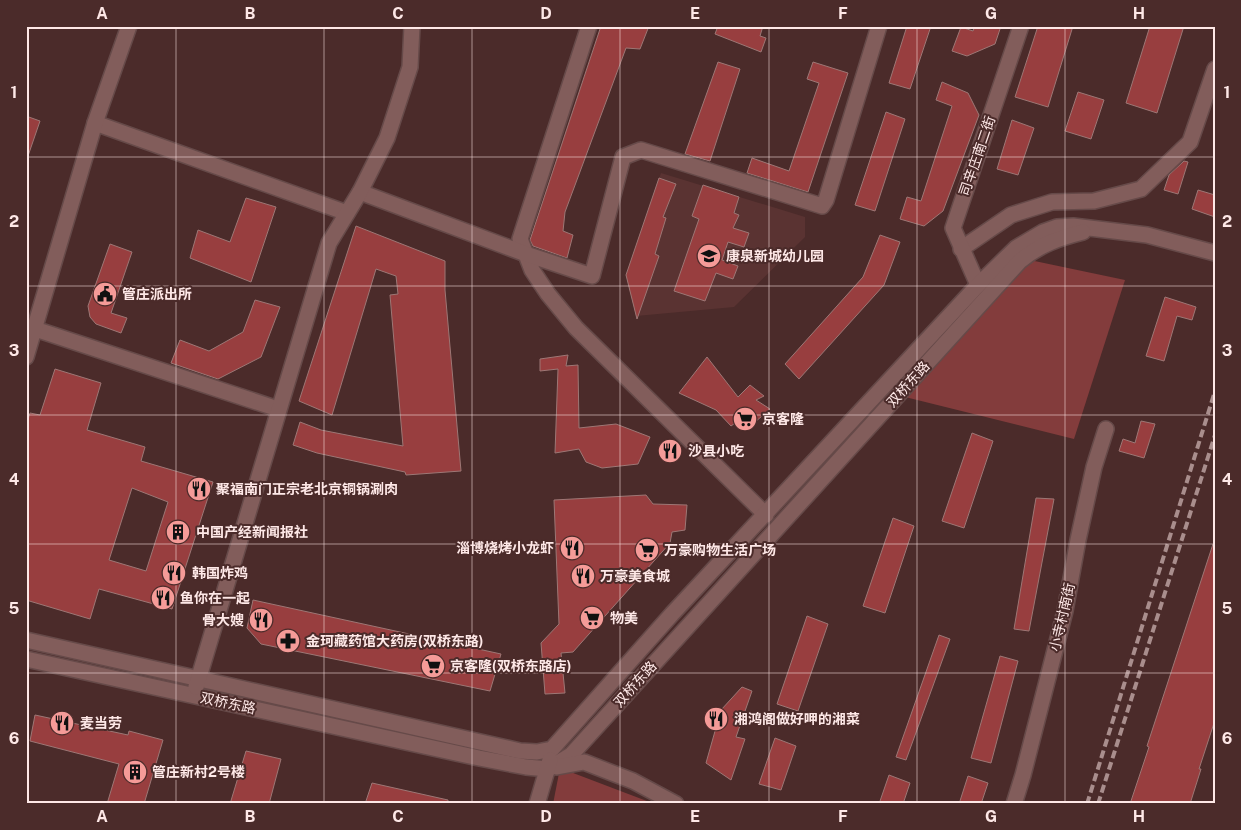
<svg xmlns="http://www.w3.org/2000/svg" width="1241" height="830" font-family="'Public Sans','Noto Sans SC',sans-serif">
<rect width="100%" height="100%" fill="#4b2b2a"/>
<path fill="#5a3332" d="M661 173 805 217V237L734 307 636 316 626 275Z"/>
<g fill="#833c3c">
<path d="M1025 259 1125 280 1074 439 897 395Z"/>
<path d="M560 768 652 803 653 804H553Z"/>
</g>
<g fill="#983e3f" stroke="#9d7775" fill-rule="evenodd">
<path d="M601 26H649L640 49 626 48 565 212 563 231 573 235 567 258 533 246 530 240Z"/>
<path d="M718 26H763L760 36 766 38 761 52 715 34Z"/>
<path d="M907 26H931L910 89 889 83Z"/>
<path d="M975 26H1001L995 44 967 56 952 51 961 27 973 31Z"/>
<path d="M1038 26H1073L1048 107 1015 97Z"/>
<path d="M1150 26H1184L1157 113 1126 103Z"/>
<path d="M718 62 740 69 710 161 685 154Z"/>
<path d="M813 62 848 73 808 192 747 173 752 158 789 171 819 83 807 79Z"/>
<path d="M942 82 968 93 979 115 943 211 924 226 900 219 907 197 921 201 952 106 936 100Z"/>
<path d="M1078 92 1104 100 1091 139 1065 131Z"/>
<path d="M886 112 905 119 875 211 855 205Z"/>
<path d="M26 116 40 121 28 156H26Z"/>
<path d="M1012 120 1034 128 1018 175 997 169Z"/>
<path d="M1184 161 1188 162 1178 194 1164 190 1169 175Z"/>
<path d="M659 178 676 184 663 217 666 218 655 254 659 256 637 319 626 275Z"/>
<path d="M703 185 739 197 734 213 739 215 733 228 749 233 744 247 728 242 722 260 738 266 733 279 716 273 705 301 674 291 699 219 692 216Z"/>
<path d="M1198 190 1215 195V217L1192 209Z"/>
<path d="M246 198 276 207 251 282 190 258 198 230 230 242Z"/>
<path d="M356 226 445 261V290L461 471 406 475 405 472 317 453 293 445 300 422 321 430 403 446 390 295 398 294 396 276 376 269 332 415 299 401Z"/>
<path d="M880 235 900 242 884 285 799 379 785 364 863 277Z"/>
<path d="M110 244 132 252 111 313 127 318 121 333 96 324 90 317 88 306Z"/>
<path d="M1165 297 1196 307 1192 320 1177 316 1164 361 1146 356Z"/>
<path d="M255 300 280 307 261 357 218 379 171 363 180 340 209 351 243 332Z"/>
<path d="M568 355 566 366 578 365 579 428 616 424 650 437 638 464 602 468 586 462 579 449 555 453 558 369 540 371V359Z"/>
<path d="M707 357 738 397 750 385 764 396 756 400 770 409 746 430 738 421 731 426 716 410 679 393Z"/>
<path d="M55 369 101 383 87 430 145 447 141 461 213 482 172 609 99 589 90 619 26 600V426L30 413 40 415ZM132 488 168 502 146 571 109 560Z"/>
<path d="M1141 421 1155 424 1144 458 1119 451 1123 439 1135 443Z"/>
<path d="M972 433 993 441 964 528 942 521Z"/>
<path d="M646 495 653 504 687 505 685 530 672 532 670 543 573 652 561 653 565 693 545 694 541 643 559 624 554 500Z"/>
<path d="M1036 498 1054 499 1029 631 1014 629Z"/>
<path d="M893 518 914 526 885 613 863 606Z"/>
<path d="M1213 544H1215V720L1199 769H1201L1190 804H1130L1149 747 1147 746Z"/>
<path d="M253 600 501 654 490 691 261 644 247 628Z"/>
<path d="M807 616 828 624 798 711 777 704Z"/>
<path d="M939 635 950 639 906 760 896 757Z"/>
<path d="M1000 656 1018 661 991 763 971 758Z"/>
<path d="M742 687 752 691 736 737 745 739 731 780 706 763 721 710Z"/>
<path d="M35 715 128 735 129 731 163 740 144 804H107L119 764 30 741Z"/>
<path d="M775 738 796 746 781 790 759 784Z"/>
<path d="M246 751 281 759 269 804H230Z"/>
<path d="M889 775 910 783 903 804H879Z"/>
<path d="M968 776 988 783 981 804H959Z"/>
<path d="M372 783 448 800V804H365Z"/>
</g>
<g fill="none" stroke-linecap="round" stroke-linejoin="round">
<g stroke="#664a49" stroke-width="18">
<g id="minor">
<path d="M589 26 520 239 532 270 548 294 576 328 766 515"/>
<path d="M95 123 347 213"/>
<path d="M360 192 526 254 592 276 623 157 641 150 822 206 826 200 879 26"/>
<path d="M961 249 1011 215 1052 202 1094 201 1141 189 1190 142 1215 69"/>
<path d="M978 285 953 228 1021 26"/>
<path d="M35 329 278 409"/>
<path d="M26 357 95 123 129 26"/>
<path d="M26 640 520 751 537 752 552 749 672 614 978 285 1016 248 1043 232 1057 227 1073 226 1147 235 1215 253"/>
<path d="M26 659 479 758 526 767 548 769 571 755 1020 261C1039 245 1059 238 1083 232"/>
<path d="M196 687 329 243 360 192 387 138 410 67 412 26"/>
<path d="M557 767 584 762 633 781 676 804"/>
<path d="M537 804 550 760"/>
<path d="M1014 804 1023 775 1065 611 1078 540 1094 467 1106 429"/>
</g>
</g>
<use href="#minor" stroke="#825d5b" stroke-width="15"/>
<g stroke="#a98e8d" stroke-width="4" stroke-dasharray="8 4" stroke-linecap="butt">
<path d="M1087 804 1215 391"/>
<path d="M1098 804 1215 435"/>
</g>
</g>
<path fill="none" stroke="#fee8e7" stroke-width="1" stroke-opacity="0.55" d="M176 26V804M324 26V804M472 26V804M620 26V804M769 26V804M917 26V804M1065 26V804M26 157H1215M26 286H1215M26 415H1215M26 544H1215M26 673H1215"/>
<defs>
<g id="school-disc" transform="scale(1.25)"><circle r="9.5" fill="#f59b98" stroke="#4b2b2a"/><path d="M0-5L7-2L0 1L-7-2ZM-4 1L0 2.5L4 1V4Q0 6-4 4Z" fill="#111"/></g>
<g id="civic-disc" transform="scale(1.25)"><circle r="9.5" fill="#f59b98" stroke="#4b2b2a"/><path d="M-.6-6.5H3V-4.5H.6V-3L4-1V1h2V6H-6V1h2V-1L-.6-3ZM-1.2 2.5V6h2.4V2.5Z" fill="#111"/></g>
<g id="supermarket-disc" transform="scale(1.25)"><circle r="9.5" fill="#f59b98" stroke="#4b2b2a"/><path d="M-6-5.5h2.5l.6 2H6L4.5 2H-2.5L-4.4-4H-6ZM-1.5 3.2a1.3 1.3 0 1 0 .1 0ZM3 3.2a1.3 1.3 0 1 0 .1 0Z" fill="#111"/></g>
<g id="restaurant-disc" transform="scale(1.25)"><circle r="9.5" fill="#f59b98" stroke="#4b2b2a"/><path d="M-5-6h1v4h1v-4h1v4h1v-4h1v5L-1.5 .5V6h-2V.5L-5-1ZM5-6V6H3V1.5H1.5Q1.5-4 5-6Z" fill="#111"/></g>
<g id="building-disc" transform="scale(1.25)"><circle r="9.5" fill="#f59b98" stroke="#4b2b2a"/><path d="M-4-6H4V6H1V3H-1V6H-4ZM-2.5-4.3h1.7v1.8h-1.7ZM.8-4.3h1.7v1.8H.8ZM-2.5-1h1.7V.8h-1.7ZM.8-1h1.7V.8H.8Z" fill="#111"/></g>
<g id="pharmacy-disc" transform="scale(1.25)"><circle r="9.5" fill="#f59b98" stroke="#4b2b2a"/><path d="M-2-6h4v4h4v4h-4v4h-4v-4h-4v-4h4Z" fill="#111"/></g>
</defs>
<g fill-rule="evenodd">
<use href="#school-disc" x="709" y="256"/>
<use href="#civic-disc" x="105" y="294"/>
<use href="#supermarket-disc" x="745" y="419"/>
<use href="#restaurant-disc" x="670" y="451"/>
<use href="#restaurant-disc" x="199" y="489"/>
<use href="#building-disc" x="178" y="532"/>
<use href="#restaurant-disc" x="572" y="548"/>
<use href="#supermarket-disc" x="647" y="550"/>
<use href="#restaurant-disc" x="174" y="573"/>
<use href="#restaurant-disc" x="583" y="576"/>
<use href="#restaurant-disc" x="163" y="598"/>
<use href="#supermarket-disc" x="592" y="618"/>
<use href="#restaurant-disc" x="261" y="620"/>
<use href="#pharmacy-disc" x="288" y="641"/>
<use href="#supermarket-disc" x="433" y="666"/>
<use href="#restaurant-disc" x="716" y="719"/>
<use href="#restaurant-disc" x="62" y="723"/>
<use href="#building-disc" x="135" y="772"/>
</g>
<g text-anchor="middle" stroke-width="4" stroke-linejoin="round" paint-order="stroke">
<g font-size="14" fill="#fee8e7" stroke="#4b2b2a">
<text transform="translate(977 156) rotate(-71)" y="5">司辛庄南二街</text>
<text transform="translate(908 384) rotate(-48)" y="5">双桥东路</text>
<text transform="translate(1062 617) rotate(-77)" y="5">小寺村南街</text>
<text transform="translate(635 684) rotate(-48)" y="5">双桥东路</text>
<text transform="translate(228 703) rotate(12)" y="5">双桥东路</text>
</g>
<g font-size="14" font-weight="bold" fill="#fee8e7" stroke="#4b2b2a" text-anchor="start">
<text x="726" y="261">康泉新城幼儿园</text>
<text x="122" y="299">管庄派出所</text>
<text x="762" y="424">京客隆</text>
<text x="688" y="456">沙县小吃</text>
<text x="216" y="494">聚福南门正宗老北京铜锅涮肉</text>
<text x="196" y="537">中国产经新闻报社</text>
<text x="554" y="553" text-anchor="end">淄博烧烤小龙虾</text>
<text x="664" y="555">万豪购物生活广场</text>
<text x="192" y="578">韩国炸鸡</text>
<text x="600" y="581">万豪美食城</text>
<text x="180" y="603">鱼你在一起</text>
<text x="610" y="623">物美</text>
<text x="244" y="625" text-anchor="end">骨大嫂</text>
<text x="306" y="646">金珂藏药馆大药房(双桥东路)</text>
<text x="450" y="671">京客隆(双桥东路店)</text>
<text x="734" y="724">湘鸿阁做好呷的湘菜</text>
<text x="80" y="728">麦当劳</text>
<text x="152" y="777">管庄新村2号楼</text>
</g>
</g>
<rect width="1241" height="830" fill="none" stroke="#4b2b2a" stroke-width="55"/>
<rect x="28" y="28" width="1186" height="774" fill="none" stroke="#fee8e7" stroke-width="2"/>
<g font-size="16" text-anchor="middle" font-weight="bold" fill="#fee8e7">
<text x="102" y="19">A</text>
<text x="250" y="19">B</text>
<text x="398" y="19">C</text>
<text x="546" y="19">D</text>
<text x="695" y="19">E</text>
<text x="843" y="19">F</text>
<text x="991" y="19">G</text>
<text x="1139" y="19">H</text>
<text x="14" y="98">1</text>
<text x="1227" y="98">1</text>
<text x="14" y="227">2</text>
<text x="1227" y="227">2</text>
<text x="14" y="356">3</text>
<text x="1227" y="356">3</text>
<text x="14" y="485">4</text>
<text x="1227" y="485">4</text>
<text x="14" y="614">5</text>
<text x="1227" y="614">5</text>
<text x="14" y="744">6</text>
<text x="1227" y="744">6</text>
<text x="102" y="822">A</text>
<text x="250" y="822">B</text>
<text x="398" y="822">C</text>
<text x="546" y="822">D</text>
<text x="695" y="822">E</text>
<text x="843" y="822">F</text>
<text x="991" y="822">G</text>
<text x="1139" y="822">H</text>
</g>
</svg>
